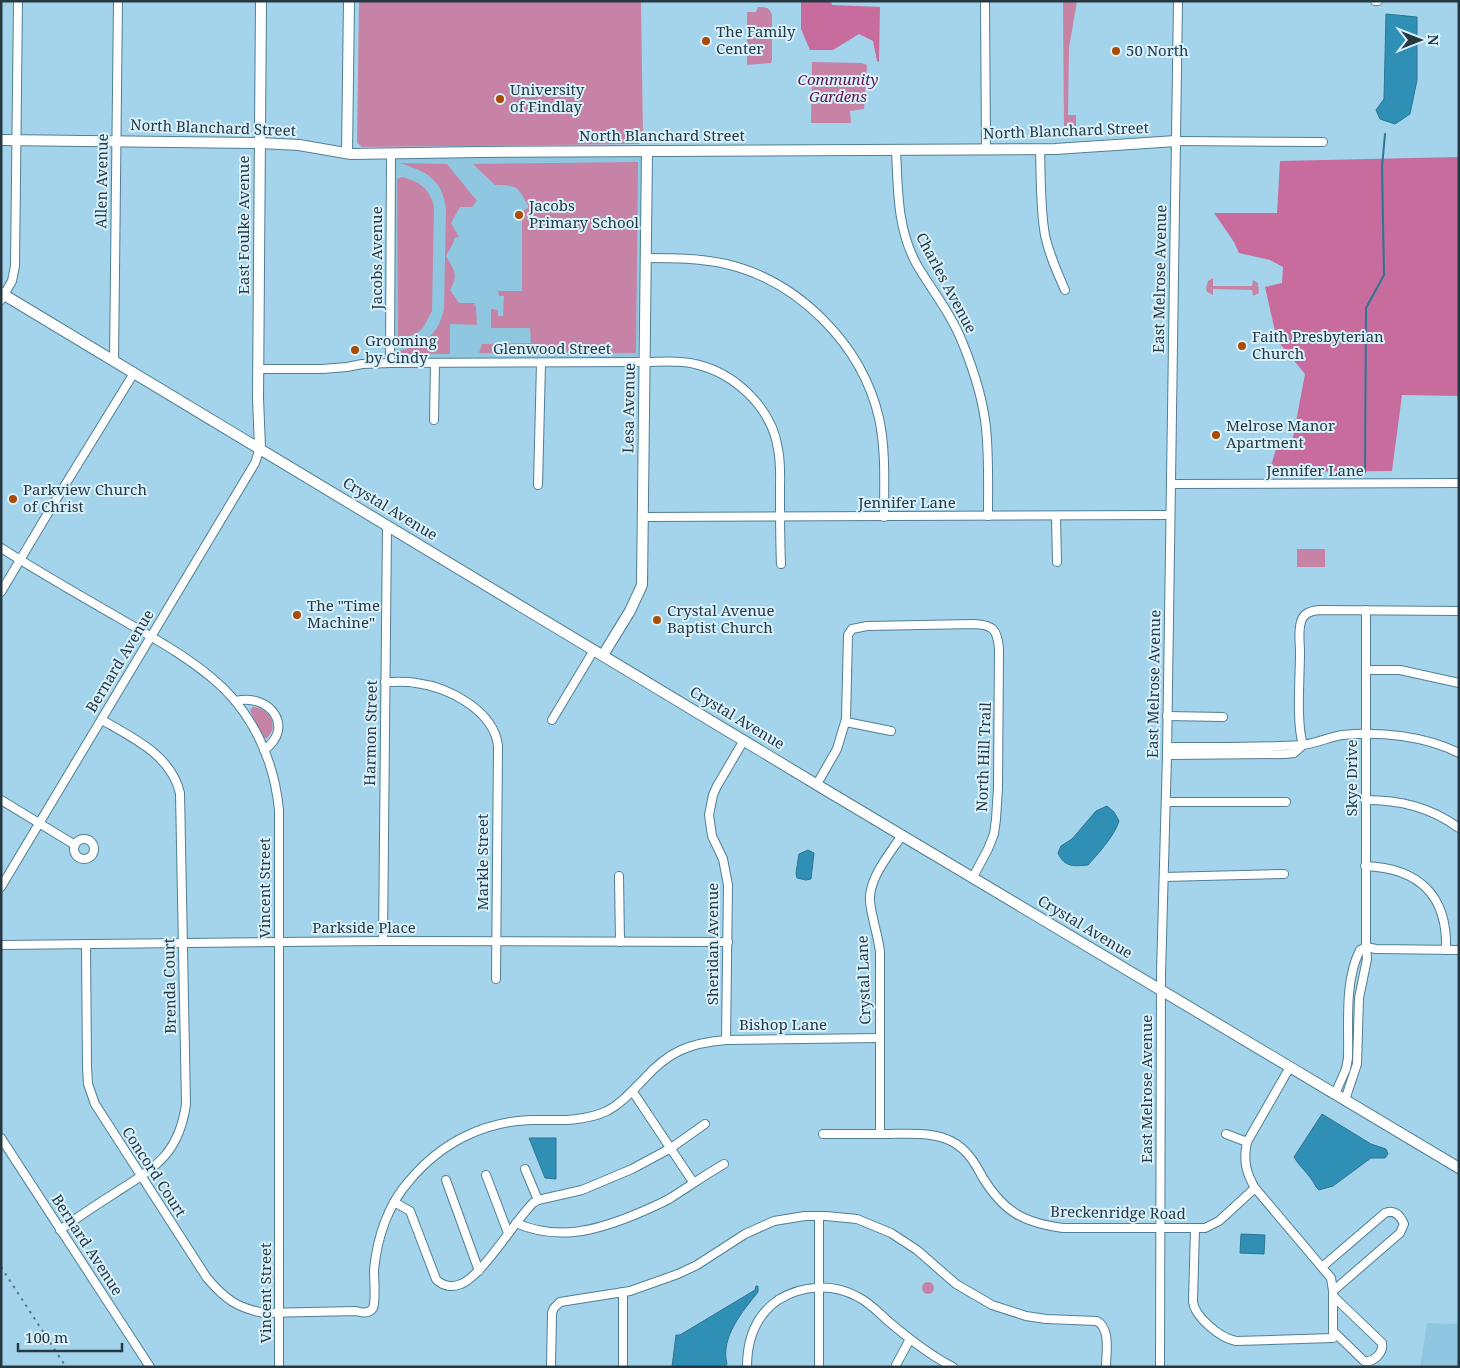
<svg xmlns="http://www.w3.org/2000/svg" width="1460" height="1368" font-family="'Noto Serif',serif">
<rect width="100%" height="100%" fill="#a4d4eb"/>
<g fill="#8fc7e1">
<path d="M647 151 645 362 390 363 391 154Z"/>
<path d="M1427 1323 1459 1324V1367H1420Z"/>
</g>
<g fill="#c783a5">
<path d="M359 1H641L643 137 639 144 362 147 357 143Z"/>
<path d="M1063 1H1077L1069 48 1068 115H1076V134H1064Z"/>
<path d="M758 7C766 7 769 7 772 15V60L771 63 747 65V12H756Z"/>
<path d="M812 62 862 63 867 65 864 109 850 111 851 123H811Z"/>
<path d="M638 162 636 353H479L482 344 531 343 530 328H491V309L498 310V316H503L504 296H499L498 291H522V211L528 208V205C516 185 519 186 495 185L473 164Z"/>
<path d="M400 163 447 164 477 201 472 207H460L451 223 459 237 454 238V242L446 256C454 270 459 275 450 290L459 303H475L474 307 476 305 477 325 450 324V354H399V351C424 344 438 336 444 309L446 208C441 178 427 172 400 163Z"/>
<path d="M402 177C419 181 430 189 434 207L432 311 423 328 416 334 409 336 398 337 397 179Z"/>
<path d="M1213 278V286H1252L1253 280 1258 283 1259 293 1253 296 1252 290 1213 289V295L1207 292 1206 288 1208 281Z"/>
<rect x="1297" y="549" width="28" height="18"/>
<path d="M253 707C269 708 280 726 267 738H264L251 713 250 710Z"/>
<circle cx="928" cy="1288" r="6"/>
</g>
<g fill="#c86c9d">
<path d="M799 1H831L832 5 880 7 879 62 877 61 873 41 859 34 833 50H810L801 29V2Z"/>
<path d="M1459 157V396L1402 395 1392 471 1269 472 1278 443H1292L1305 374 1277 340 1265 287 1282 283 1283 267 1270 260 1239 253 1234 242 1214 213H1277L1280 161Z"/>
</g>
<g fill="#2f8fb4" stroke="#2c7592">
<path d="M1386 14 1417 17V80L1410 114 1395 124 1380 119 1376 110 1384 99Z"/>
<path d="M1107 806 1114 812 1119 821C1115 835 1098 854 1088 865 1074 866 1065 868 1058 853L1061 846 1072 839 1096 811Z"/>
<path d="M808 850 814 853 811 879 806 880 797 878 796 873 799 854Z"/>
<path d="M1322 1114 1371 1144 1386 1149 1388 1154 1385 1158H1371L1333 1186 1319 1190C1315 1187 1315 1184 1312 1180 1306 1171 1299 1166 1294 1157Z"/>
<path d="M529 1138H556V1179L545 1178Z"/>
<path d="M1241 1234 1265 1235 1264 1254 1240 1253Z"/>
<path d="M756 1286H758V1292C743 1311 720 1337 727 1364L725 1367H672L676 1335H680L755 1290Z"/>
</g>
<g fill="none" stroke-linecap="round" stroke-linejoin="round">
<path stroke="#2c7592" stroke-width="2" d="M1365 472 1366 308 1384 275 1382 167 1385 134"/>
<g stroke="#517f93" stroke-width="10">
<g id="minor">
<path d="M985 1 986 149"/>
<path d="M1375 1H1378"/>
<path d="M1176 141 1323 142"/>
<path d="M1040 149C1041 177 1040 207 1045 235 1049 254 1057 272 1065 290"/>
<path d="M896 150C898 190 897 229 917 265 933 292 952 315 963 344 974 371 983 399 986 428 989 457 988 487 988 516"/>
<path d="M646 258C673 258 699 258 726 264 799 281 862 345 879 418 886 450 884 484 884 517"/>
<path d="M1 300 12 281 15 266 18 1"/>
<path d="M114 361 118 1"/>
<path d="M390 363 391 154"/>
<path d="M259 369H322L347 367 362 364 390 363 645 362C661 362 679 360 695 364 735 373 772 408 778 449 781 463 780 478 780 491 780 516 780 540 781 564"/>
<path d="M434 420 435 363"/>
<path d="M1171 484 1459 483"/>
<path d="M538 485 541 363"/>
<path d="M1056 516 1057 562"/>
<path d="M644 517 1170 515"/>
<path d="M1 548C42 574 84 598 126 622 155 639 186 656 212 678 252 711 274 759 279 810V1367"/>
<path d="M1 592 57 498 134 373"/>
<path d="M1366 670H1400L1459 683"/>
<path d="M385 682C395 682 406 681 416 683 449 687 494 711 498 746L496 979"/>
<path d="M236 701C269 693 296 727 264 750"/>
<path d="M1167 716 1223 717"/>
<path d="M552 720 594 650"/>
<path d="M846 722 891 731"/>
<path d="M1303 745C1296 722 1300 678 1300 652 1300 643 1298 631 1301 622 1303 613 1311 611 1319 610L1459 611"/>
<path d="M1167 747C1212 747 1257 748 1301 745 1315 744 1329 737 1342 735 1380 731 1425 736 1459 753"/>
<path d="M1167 755 1285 754 1294 753 1303 745"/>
<path d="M817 784 837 749 846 719 848 635 852 629 867 626 974 624C993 625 997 629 999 648L998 788 996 819 994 834 988 849 973 877"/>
<path d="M1 800 75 845"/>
<path d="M1365 800C1400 800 1430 807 1459 828"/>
<path d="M1166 802H1286"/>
<circle cx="84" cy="849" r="10"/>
<path d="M1365 866C1418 868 1448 895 1446 950"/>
<path d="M619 876 620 942"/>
<path d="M1164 877 1284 874"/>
<path d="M1 887 255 463 260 448"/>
<path d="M383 941 387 525"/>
<path d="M86 944 87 1067 88 1084 95 1104 207 1278C225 1299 237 1308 264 1313L356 1311C362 1313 369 1314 373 1308 376 1302 374 1278 374 1270 377 1238 388 1204 410 1180 441 1143 484 1121 532 1120 557 1120 583 1122 607 1111 622 1103 632 1091 644 1079 669 1051 690 1043 726 1040L880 1038"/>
<path d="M1 945 383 941 728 942"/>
<path d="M726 1040 728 885 723 859 712 836 709 815 713 795 717 786 744 740"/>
<path d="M633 1092 693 1182"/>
<path d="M1335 1094 1346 1069 1348 1058C1349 1025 1344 981 1360 950L1366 947 1376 949 1459 950"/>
<path d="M1345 1100 1357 1064 1359 998 1367 959 1366 947V610"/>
<path d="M823 1134C843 1134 864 1134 884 1134 906 1134 931 1131 951 1141 967 1149 975 1163 983 1178 1004 1212 1024 1223 1063 1228H1205L1219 1221 1255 1188"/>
<path d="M880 1134V952C878 935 872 919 870 902 868 878 890 854 902 835"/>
<path d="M1226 1134 1247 1142"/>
<path d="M1 1138 150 1367"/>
<path d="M525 1169 538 1200"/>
<path d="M486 1175 508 1233"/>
<path d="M446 1180 479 1271"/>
<path d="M394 1202 410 1211 436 1279C442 1286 452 1288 461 1284 482 1276 514 1222 533 1203L538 1200 582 1190 632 1169 671 1148 705 1124"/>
<path d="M819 1216V1367"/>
<path d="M516 1223C557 1241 595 1231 634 1215 646 1210 658 1205 669 1199 688 1187 705 1175 724 1164"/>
<path d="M1195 1228 1193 1302C1195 1317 1220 1338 1236 1341L1333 1338V1291L1331 1278 1255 1188C1246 1173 1243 1160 1247 1142L1290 1067"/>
<path d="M60 1230C78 1217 96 1205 115 1193 154 1168 179 1155 186 1104L180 793C171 755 133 738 102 720"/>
<path d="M1322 1267 1385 1213C1394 1209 1400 1215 1404 1224L1400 1233 1333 1291"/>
<path d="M623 1292V1367"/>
<path d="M1333 1296 1382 1343C1384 1353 1373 1363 1364 1361L1333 1331"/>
<path d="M896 1365 910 1339"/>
<path d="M551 1367 552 1313 554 1308 560 1302 630 1291 678 1274 697 1265 745 1234 774 1221 805 1216H826L857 1219 891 1233 917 1250 956 1284 992 1305 1026 1316 1046 1319 1097 1321C1111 1329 1106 1353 1106 1367"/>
<path d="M747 1367C747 1341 755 1316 778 1300 802 1285 833 1283 858 1297 870 1303 878 1312 888 1321 908 1338 929 1355 953 1367"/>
<path d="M1160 1367 1161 974 1167 755 1178 1"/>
</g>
</g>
<g stroke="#517f93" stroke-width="12">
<g id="tertiary">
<path d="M1 140 260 143 299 145 351 154 479 152 1055 149 1176 141"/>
<path d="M347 153 349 1"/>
<path d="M1 293 824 789 1459 1168"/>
<path d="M260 448 258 398 261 1"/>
<path d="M603 655 630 611 642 585 647 151"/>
</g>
</g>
<use href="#minor" stroke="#fff" stroke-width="8"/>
<use href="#tertiary" stroke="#fff" stroke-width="10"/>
<path stroke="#577684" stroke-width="2" stroke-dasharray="2.5 5" stroke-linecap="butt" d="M1 1267 66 1367"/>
</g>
<g fill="#ab4b00" stroke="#d9f1fc" stroke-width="2">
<circle cx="706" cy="41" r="5"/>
<circle cx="1116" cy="51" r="5"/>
<circle cx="500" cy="99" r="5"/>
<circle cx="519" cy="215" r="5"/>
<circle cx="1242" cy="346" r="5"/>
<circle cx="355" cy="350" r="5"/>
<circle cx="1216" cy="435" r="5"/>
<circle cx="13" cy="499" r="5"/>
<circle cx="297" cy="615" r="5"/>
<circle cx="657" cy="620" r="5"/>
</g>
<g text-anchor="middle" stroke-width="4" stroke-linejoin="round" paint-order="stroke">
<g font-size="15" fill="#263942" stroke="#d9f1fc" text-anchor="start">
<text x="716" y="37">The Family<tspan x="716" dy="17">Center</tspan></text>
<text x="1126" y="56">50 North</text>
<text x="510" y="95">University<tspan x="510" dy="17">of Findlay</tspan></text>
<text x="529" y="211">Jacobs<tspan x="529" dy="17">Primary School</tspan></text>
<text x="1252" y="342">Faith Presbyterian<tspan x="1252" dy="17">Church</tspan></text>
<text x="365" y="346">Grooming<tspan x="365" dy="17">by Cindy</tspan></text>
<text x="1226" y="431">Melrose Manor<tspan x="1226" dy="17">Apartment</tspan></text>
<text x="23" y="495">Parkview Church<tspan x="23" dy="17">of Christ</tspan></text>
<text x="307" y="611">The "Time<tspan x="307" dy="17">Machine"</tspan></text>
<text x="667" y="616">Crystal Avenue<tspan x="667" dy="17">Baptist Church</tspan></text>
</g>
<g font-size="15" font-style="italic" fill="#661346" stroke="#d9f1fc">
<text x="838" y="85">Community<tspan x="838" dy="17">Gardens</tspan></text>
</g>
<g font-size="15" fill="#263942" stroke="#d9f1fc">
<text transform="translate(213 128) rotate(2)" y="5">North Blanchard Street</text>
<text transform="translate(1066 131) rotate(-2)" y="5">North Blanchard Street</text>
<text x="662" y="141">North Blanchard Street</text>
<text transform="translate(102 181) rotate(-89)" y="5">Allen Avenue</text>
<text transform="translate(244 225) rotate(-90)" y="5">East Foulke Avenue</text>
<text transform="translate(377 258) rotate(-90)" y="5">Jacobs Avenue</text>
<text transform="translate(1160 279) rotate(-89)" y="5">East Melrose Avenue</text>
<text transform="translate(946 283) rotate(62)" y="5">Charles Avenue</text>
<text x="552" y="354">Glenwood Street</text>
<text transform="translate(629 408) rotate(-89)" y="5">Lesa Avenue</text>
<text x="1315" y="476">Jennifer Lane</text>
<text x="907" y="508">Jennifer Lane</text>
<text transform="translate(390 509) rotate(31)" y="5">Crystal Avenue</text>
<text transform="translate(120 661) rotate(-59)" y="5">Bernard Avenue</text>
<text transform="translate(1154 684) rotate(-89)" y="5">East Melrose Avenue</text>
<text transform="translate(737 718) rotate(31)" y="5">Crystal Avenue</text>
<text transform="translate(371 733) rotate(-89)" y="5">Harmon Street</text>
<text transform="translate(984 757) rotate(-88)" y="5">North Hill Trail</text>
<text transform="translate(1352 778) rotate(-90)" y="5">Skye Drive</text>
<text transform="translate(483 862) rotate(-90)" y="5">Markle Street</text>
<text transform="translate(265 888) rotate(-90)" y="5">Vincent Street</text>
<text transform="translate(1085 927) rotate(31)" y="5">Crystal Avenue</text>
<text x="364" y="933">Parkside Place</text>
<text transform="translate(713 944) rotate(-90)" y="5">Sheridan Avenue</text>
<text transform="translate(864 980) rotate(-92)" y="5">Crystal Lane</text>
<text transform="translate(170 986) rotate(-91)" y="5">Brenda Court</text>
<text x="783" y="1030">Bishop Lane</text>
<text transform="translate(1147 1089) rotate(-90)" y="5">East Melrose Avenue</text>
<text transform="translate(154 1172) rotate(57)" y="5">Concord Court</text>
<text transform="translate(1118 1213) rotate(1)" y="5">Breckenridge Road</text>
<text transform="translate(87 1245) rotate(57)" y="5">Bernard Avenue</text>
<text transform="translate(266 1293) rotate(-90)" y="5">Vincent Street</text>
</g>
</g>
<rect width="1460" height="1368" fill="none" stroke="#263942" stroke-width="5"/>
<g transform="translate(1420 40) rotate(90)" stroke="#d9f1fc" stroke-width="4" paint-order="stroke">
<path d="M0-4L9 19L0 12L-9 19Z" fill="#263942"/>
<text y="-8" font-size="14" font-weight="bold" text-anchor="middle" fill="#263942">N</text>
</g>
<path d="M18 1343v8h104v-8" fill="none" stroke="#263942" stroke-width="2.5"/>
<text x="25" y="1343" font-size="15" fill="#263942" stroke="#d9f1fc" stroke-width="4" paint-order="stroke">100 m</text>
</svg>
